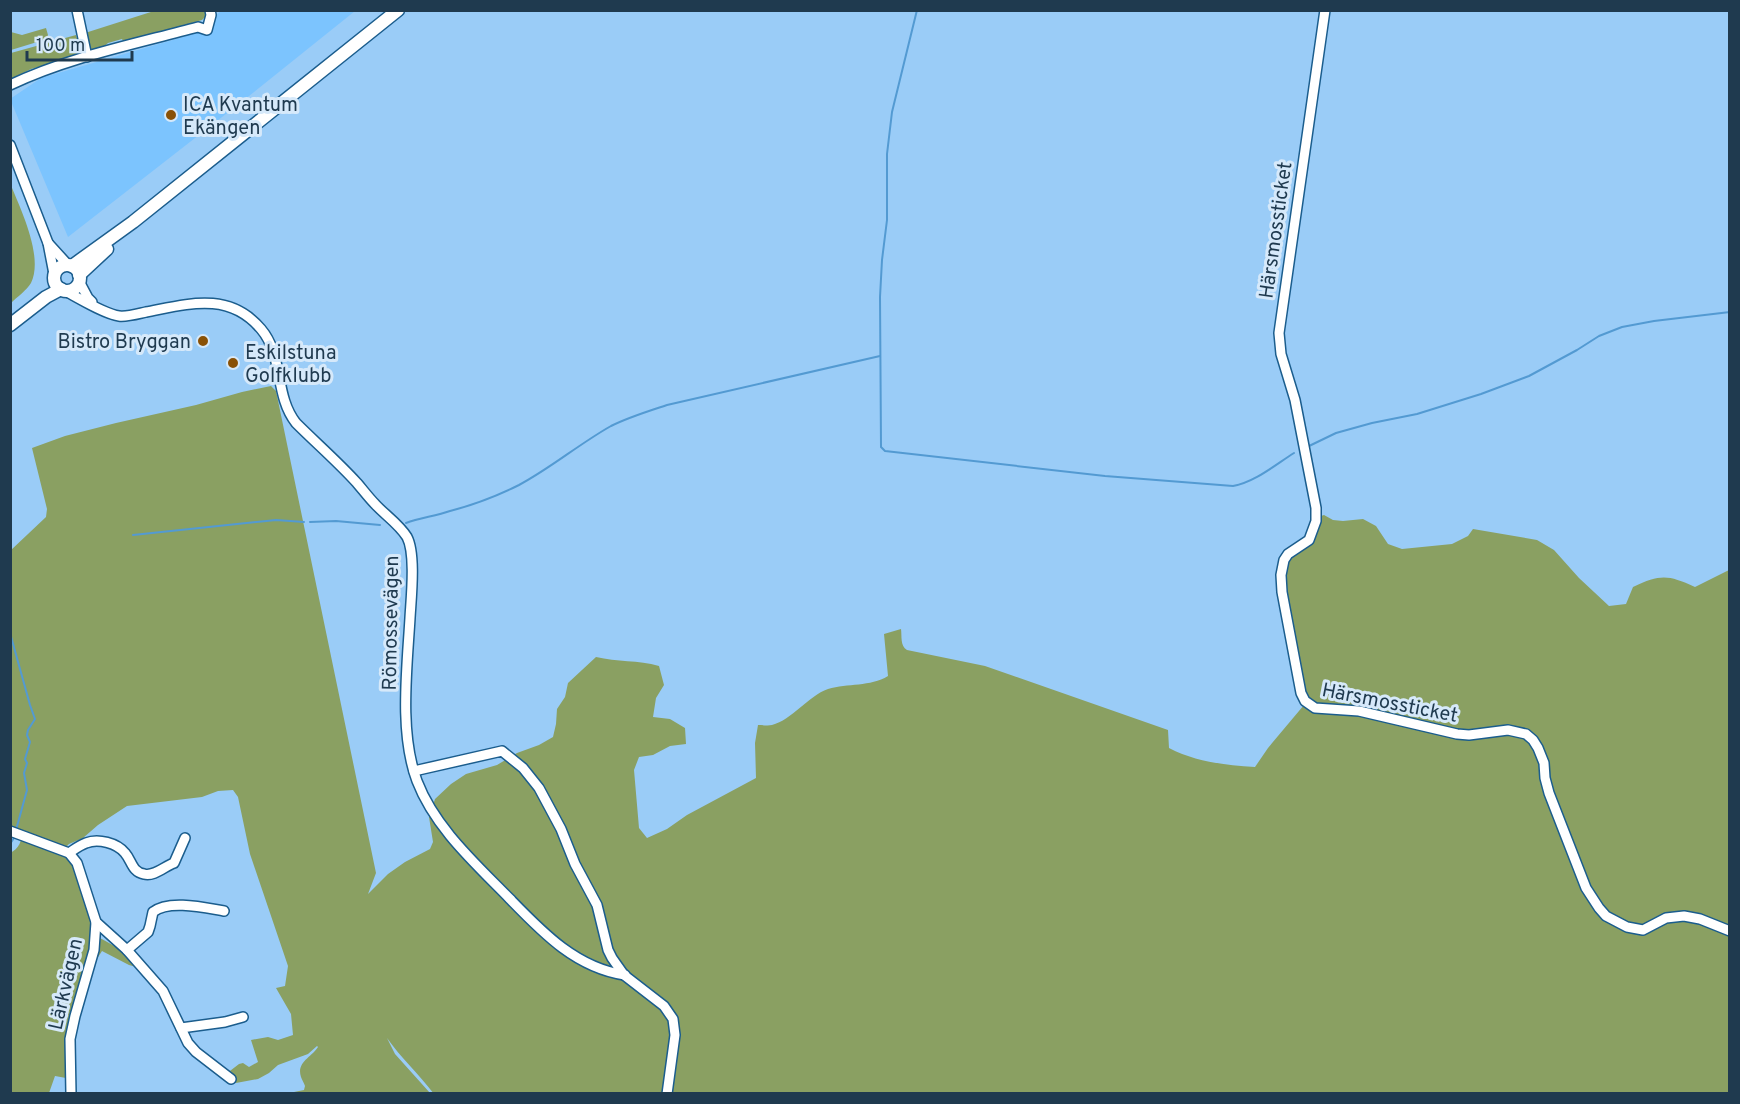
<svg xmlns="http://www.w3.org/2000/svg" width="1740" height="1104" font-family="Overpass,sans-serif">
<rect width="100%" height="100%" fill="#9accf7"/>
<path fill="#7cc4fe" d="M221 11H355L249 96 68 237 10 99 41 78 190 35Z"/>
<g fill="#8aa062">
<path d="M154 11H206V16L202 20 142 37 123 41 122 39 108 43 101 49 92 50 87 44 85 33Z"/>
<path d="M46 28 48 35 47 39 11 50V32L22 35Z"/>
<path d="M76 35 80 50 76 56 31 69 11 79V53Z"/>
<path d="M10 183C20 208 44 256 31 283 27 290 17 297 11 303Z"/>
<path d="M271 386 276 391 376 873 368 894 388 874 405 862 430 849 433 842 429 817 435 799 451 784 466 774 497 765 517 753 539 745 553 737 556 724 557 709 565 697 568 683 596 657C617 662 638 660 659 666L664 685 656 698 653 717 670 719 685 728 686 744 670 746 653 755 639 757 634 770 639 828 647 838 667 829 687 815 756 778 755 743 758 725C762 725 768 726 772 725 792 720 808 696 828 689 848 683 870 687 888 676L884 634 901 629C902 636 900 646 907 650L985 666 1168 730 1169 748C1196 762 1225 765 1255 767L1268 748 1304 705 1357 714 1461 738 1515 732 1532 743 1588 900 1627 930 1686 918 1729 935V1093L434 1094C419 1074 401 1058 387 1038L395 1054 430 1093H289L304 1090 305 1086C304 1083 302 1080 301 1077 296 1062 312 1057 318 1047L317 1046 308 1054 278 1065 269 1073 258 1079 236 1083 226 1074 239 1064 243 1063 249 1067 258 1062 251 1040 268 1037 278 1040 293 1035 291 1014 276 988 285 986 288 966 250 854 238 797 233 790 218 791 202 797 127 806 98 825 83 838 69 844 66 847 67 857 75 866 94 932 100 938 127 953 140 968 129 965 102 951 93 965 76 1012 66 1078 55 1076 49 1093 11 1094 10 853C19 849 22 840 23 831L10 826V551L46 517 47 509 32 448 65 436 116 423 196 405 242 392Z"/>
<path d="M1324 515 1333 520 1343 521 1363 519 1376 526 1388 544 1402 549 1452 544 1468 536 1473 529 1537 540 1554 550 1579 578 1609 606 1626 604 1633 587C1661 574 1668 575 1695 587L1729 570V930L1686 915 1635 928 1597 906 1545 774 1527 733H1472L1357 707 1311 703 1305 698 1283 592 1286 559 1308 543 1318 517Z"/>
</g>
<g fill="none" stroke-linecap="round" stroke-linejoin="round">
<g stroke="#539ad2" stroke-width="2">
<path d="M917 10 892 112 887 154V220L882 260 880 297 881 447 885 451 1105 476 1233 486C1255 482 1275 465 1294 453"/>
<path d="M1307 447 1336 433 1372 423 1417 414 1481 394 1529 376 1577 350 1599 336 1622 327 1654 321 1730 312"/>
<path d="M310 522 336 521 380 525"/>
<path d="M406 523C420 518 435 516 450 511 473 505 497 496 519 485 551 468 579 444 611 426 629 417 649 411 667 405L880 356"/>
<path d="M133 535 276 520 304 522"/>
<path d="M10 633 30 705 35 719 28 730 27 735 30 742 25 759 27 763 24 773 27 790 16 830"/>
<path d="M10 844 14 838"/>
</g>
<g stroke="#1b5d8d" stroke-width="12">
<g id="minor">
<path d="M77 10 87 57"/>
<path d="M1325 10 1279 333 1281 354 1295 400 1316 508V521L1309 540 1288 554 1284 560 1281 575 1282 592 1301 693 1305 701 1315 708 1359 711 1457 734 1469 735 1508 730 1526 734 1533 740 1538 748 1544 763 1545 778 1549 793 1586 888 1599 908 1606 916 1627 927 1643 930 1666 918 1684 916 1700 919 1730 931"/>
<path d="M10 85C69 57 135 44 198 27L207 30 211 15 210 10"/>
<path d="M10 145 48 243 54 274"/>
<path d="M48 243 68 265"/>
<path d="M79 281 88 298 92 302"/>
<path d="M65 291C79 298 104 314 119 316 127 317 137 314 146 312 188 304 229 291 261 329 284 356 274 395 296 423 316 443 338 462 357 483 363 490 369 498 375 504 385 515 399 524 407 537 416 554 411 599 410 618 407 669 399 733 417 781 435 828 476 864 510 899 542 932 576 968 625 975"/>
<path d="M414 771 502 751 523 768 539 788 561 829 575 864 597 905 608 950 612 958 624 975 664 1006 673 1019 675 1035 667 1094"/>
<path d="M10 831 69 853 77 863 96 922 94 950 75 1016 70 1039 71 1094"/>
<path d="M69 853C75 849 80 845 86 843 98 838 117 843 125 853 132 861 132 872 144 874 154 877 165 866 174 863L185 838"/>
<path d="M96 922 127 950 163 991 188 1043 196 1052 231 1079"/>
<path d="M127 950 148 932 150 926 153 912C169 899 206 908 224 911"/>
<path d="M181 1028 225 1022 243 1017"/>
</g>
</g>
<g stroke="#1b5d8d" stroke-width="15">
<g id="major">
<circle cx="67" cy="278" r="13"/>
<path d="M72 266 133 222 398 10"/>
<path d="M79 275 107 249"/>
<path d="M10 325 46 297 61 289"/>
</g>
</g>
<use href="#minor" stroke="#fff" stroke-width="9"/>
<use href="#major" stroke="#fff" stroke-width="12"/>
</g>
<g fill="#895106" stroke="#d6e9fa" stroke-width="2">
<circle cx="171" cy="115" r="6"/>
<circle cx="203" cy="341" r="6"/>
<circle cx="233" cy="363" r="6"/>
</g>
<g text-anchor="middle" stroke-width="6" stroke-linejoin="round" paint-order="stroke">
<g font-size="20" fill="#1f3a4f" stroke="#d6e9fa" text-anchor="start">
<text x="183" y="111">ICA Kvantum<tspan x="183" dy="23">Ekängen</tspan></text>
<text x="191" y="348" text-anchor="end">Bistro Bryggan</text>
<text x="245" y="359">Eskilstuna<tspan x="245" dy="23">Golfklubb</tspan></text>
</g>
<g font-size="20" fill="#1f3a4f" stroke="#d6e9fa">
<text transform="translate(1275 230) rotate(-82)" y="7">Härsmossticket</text>
<text transform="translate(390 623) rotate(-89)" y="7">Römossevägen</text>
<text transform="translate(1390 702) rotate(11)" y="7">Härsmossticket</text>
<text transform="translate(65 984) rotate(-77)" y="7">Lärkvägen</text>
</g>
</g>
<rect width="1740" height="1104" fill="none" stroke="#1f3a4f" stroke-width="24"/>
<path d="M27 51v9h105v-9" fill="none" stroke="#1f3a4f" stroke-width="3"/>
<text x="36" y="51" font-size="18" fill="#1f3a4f" stroke="#d6e9fa" stroke-width="4.5" paint-order="stroke">100 m</text>
</svg>
